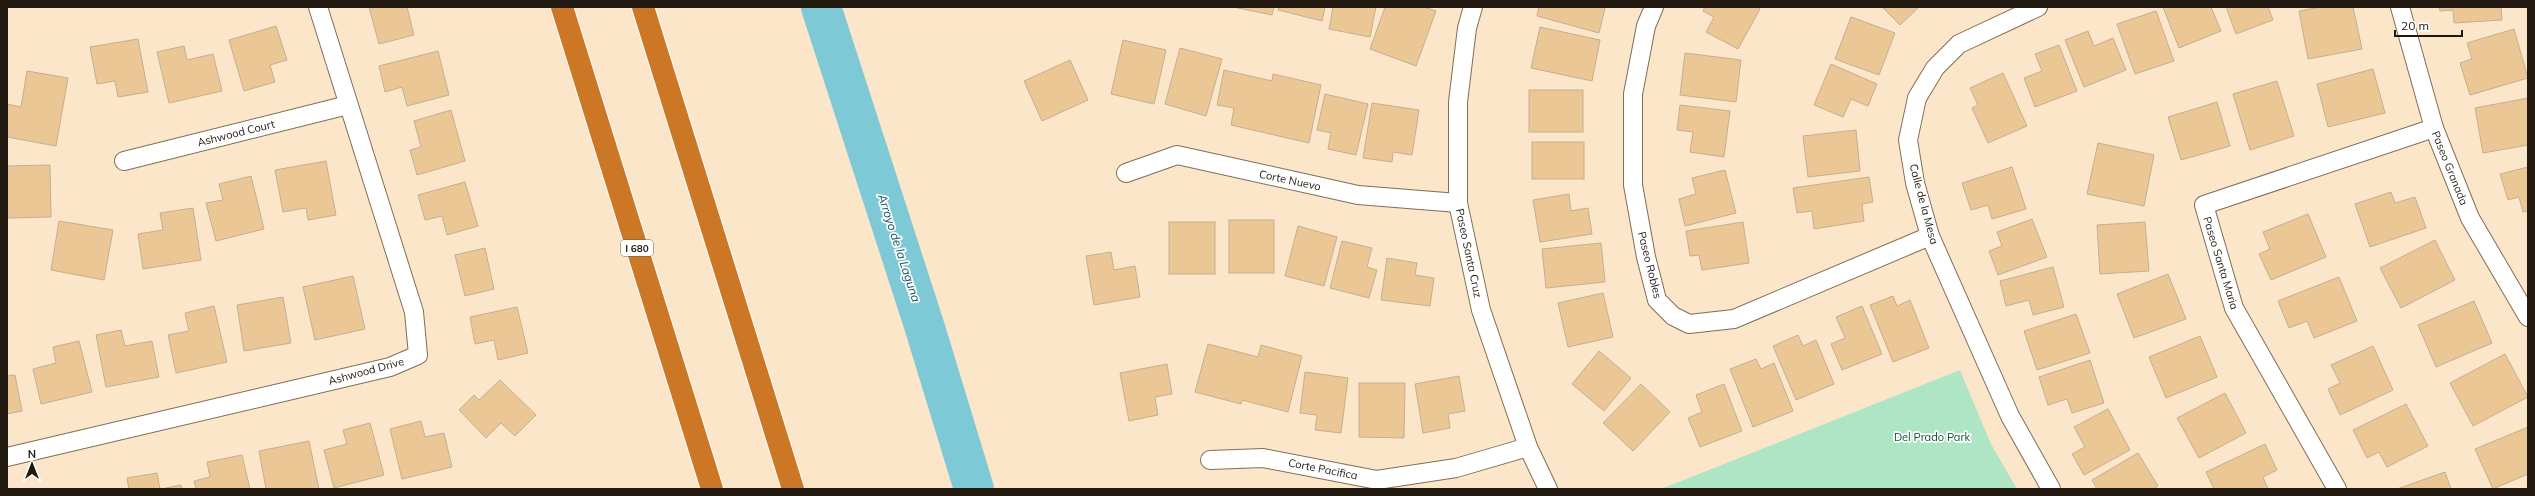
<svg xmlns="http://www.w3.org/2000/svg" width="2535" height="496" font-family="Mulish,sans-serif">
<rect width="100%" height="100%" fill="#fce6c9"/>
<path fill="#aee6c5" d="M1960 370 1991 444 2017 489H1661Z"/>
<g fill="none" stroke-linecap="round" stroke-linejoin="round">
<path stroke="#7ec9d6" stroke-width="40" d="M821 7 924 325 974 489"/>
</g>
<g fill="#ebc795" stroke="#c4af93">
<path d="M369 7H407L414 35 379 44Z"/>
<path d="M1233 7H1274L1272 15Z"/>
<path d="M1279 7H1325L1322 21 1278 10Z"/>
<path d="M1333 7H1376L1370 37 1329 29Z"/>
<path d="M1385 7H1424L1436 11 1416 66 1370 49Z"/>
<path d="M1539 7H1601L1605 8 1599 33 1537 16Z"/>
<path d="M1705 7H1757L1760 9 1738 49 1706 32 1714 17 1703 11Z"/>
<path d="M1882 7H1919L1900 25Z"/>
<path d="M2163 7H2211L2221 31 2179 48Z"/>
<path d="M2226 7H2268L2273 20 2236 34Z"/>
<path d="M2321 7H2353L2362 49 2308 59 2299 11Z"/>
<path d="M2439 7H2501L2502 20 2454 23 2453 10 2440 11Z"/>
<path d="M2156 11 2174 61 2135 74 2117 24Z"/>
<path d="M1851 17 1895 33 1879 75 1835 59Z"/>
<path d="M276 26 287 60 270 65 275 82 244 91 229 40Z"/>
<path d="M1540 27 1600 40 1592 81 1531 68Z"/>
<path d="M2514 29 2528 78 2470 95 2460 63 2472 59 2467 43Z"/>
<path d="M2088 31 2094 46 2113 38 2126 70 2084 87 2065 40Z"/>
<path d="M138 39 148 92 118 97 115 81 97 84 90 47Z"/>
<path d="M1123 40 1166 50 1154 104 1111 94Z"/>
<path d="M2059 45 2077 91 2035 107 2024 78 2042 71 2035 54Z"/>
<path d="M184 46 187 60 213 54 222 91 169 103 157 52Z"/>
<path d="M1180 48 1222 59 1206 116 1165 104Z"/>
<path d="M438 51 449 95 407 106 402 87 385 92 379 66Z"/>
<path d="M1685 53 1741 60 1736 102 1680 95Z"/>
<path d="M1070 60 1088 100 1042 121 1024 81Z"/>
<path d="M1831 64 1877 84 1868 106 1851 99 1843 117 1814 105Z"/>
<path d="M2373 69 2385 113 2328 127 2317 84Z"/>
<path d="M1224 70 1272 81 1273 74 1321 85 1309 143 1231 125 1234 108 1217 105Z"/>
<path d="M27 71 68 78 56 146 7 137V104L21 107Z"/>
<path d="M2003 73 2027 126 1988 143 1972 108 1978 105 1970 88Z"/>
<path d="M2277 81 2294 136 2250 150 2233 94Z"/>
<rect x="1529" y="90" width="54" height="42"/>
<path d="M1325 94 1368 104 1356 155 1328 149 1331 133 1317 130Z"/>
<path d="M2528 98V145L2483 153 2475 108Z"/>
<path d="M2217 102 2230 146 2181 160 2168 117Z"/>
<path d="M1372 103 1419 110 1412 155 1393 152 1392 162 1363 158Z"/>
<path d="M1680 105 1730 111 1724 157 1690 152 1693 132 1677 130Z"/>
<path d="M451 110 465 161 417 175 410 150 421 147 414 121Z"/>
<path d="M1856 130 1860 171 1808 177 1803 136Z"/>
<rect x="1532" y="142" width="52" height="37"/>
<path d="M2098 143 2154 155 2144 206 2087 194Z"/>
<path d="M326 161 336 215 308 220 306 208 283 212 275 170Z"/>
<path d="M50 165 51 217 7 218V166Z"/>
<path d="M2012 167 2026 209 1992 219 1988 205 1971 210 1962 183Z"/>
<path d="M2528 167V211L2523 212 2519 197 2508 200 2500 174Z"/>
<path d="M1725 170 1736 213 1685 226 1679 199 1696 194 1692 178Z"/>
<path d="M251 176 264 229 216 241 206 203 223 200 219 184Z"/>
<path d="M1869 177 1873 202 1862 204 1864 221 1814 229 1812 211 1797 213 1793 188Z"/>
<path d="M465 182 478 226 447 235 442 216 425 220 418 195Z"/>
<path d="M2391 192 2395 203 2415 197 2426 228 2370 247 2355 204Z"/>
<path d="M1569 194 1571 211 1588 208 1592 234 1540 242 1533 200Z"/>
<path d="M193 208 201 260 143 269 138 234 163 230 160 213Z"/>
<path d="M2308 214 2326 257 2271 280 2259 254 2270 249 2263 232Z"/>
<path d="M2032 219 2047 257 1998 275 1989 251 2002 246 1997 232Z"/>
<rect x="1229" y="220" width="45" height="53"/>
<path d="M59 221 113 230 104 280 51 270Z"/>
<rect x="1169" y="222" width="46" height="52"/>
<path d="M1743 222 1749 263 1702 270 1699 255 1690 256 1686 231Z"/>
<path d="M2145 222 2149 271 2100 274 2097 225Z"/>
<path d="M1298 226 1337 237 1324 286 1285 276Z"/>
<path d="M2435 240 2455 280 2401 308 2380 268Z"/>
<path d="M1342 241 1372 248 1367 267 1377 270 1369 298 1330 288Z"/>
<path d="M1601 243 1605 282 1546 288 1542 249Z"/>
<path d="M485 248 494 289 465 296 455 255Z"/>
<path d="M1111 252 1114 270 1135 266 1140 297 1094 305 1086 256Z"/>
<path d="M1387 258 1417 263 1415 275 1434 278 1430 306 1381 300Z"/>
<path d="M2053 267 2064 307 2033 315 2029 300 2006 306 2000 281Z"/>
<path d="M2168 274 2186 319 2134 338 2117 294Z"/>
<path d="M353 276 365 329 315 340 303 287Z"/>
<path d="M2339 277 2357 321 2314 338 2307 321 2289 328 2278 301Z"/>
<path d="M1603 293 1613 337 1568 347 1558 303Z"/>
<path d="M1893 296 1897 306 1910 300 1929 348 1893 362 1870 305Z"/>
<path d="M283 297 291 343 244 351 237 305Z"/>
<path d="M2474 301 2492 343 2436 367 2418 325Z"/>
<path d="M214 306 227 362 176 373 168 335 189 331 185 313Z"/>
<path d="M1862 306 1882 354 1842 370 1831 344 1845 338 1836 317Z"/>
<path d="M517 307 528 353 498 360 494 340 475 344 470 317Z"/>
<path d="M2076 314 2090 353 2037 370 2024 331Z"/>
<path d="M121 330 125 346 152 341 159 377 106 387 96 335Z"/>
<path d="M1798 335 1803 346 1816 340 1834 384 1796 400 1773 346Z"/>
<path d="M2200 336 2217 377 2166 398 2149 357Z"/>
<path d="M79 341 92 392 41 404 33 369 56 363 53 347Z"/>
<path d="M1208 344 1258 357 1261 345 1302 356 1288 412 1242 400 1241 404 1195 392Z"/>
<path d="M2373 346 2393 390 2340 415 2328 389 2340 383 2331 365Z"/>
<path d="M1599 351 1631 378 1604 411 1572 384Z"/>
<path d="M2505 354 2528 397 2473 426 2450 383Z"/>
<path d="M1756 359 1761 369 1774 363 1793 411 1753 427 1730 369Z"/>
<path d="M2090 360 2104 403 2072 413 2067 399 2048 405 2039 377Z"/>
<path d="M1167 364 1172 394 1155 397 1158 415 1129 421 1120 373Z"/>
<path d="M1305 372 1348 378 1341 433 1315 430 1317 415 1300 413Z"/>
<path d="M15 375 22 411 7 414V376Z"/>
<path d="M1459 376 1465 411 1448 414 1450 428 1423 433 1415 384Z"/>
<path d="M500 380 536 415 515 436 501 423 486 438 459 410 474 395 479 400Z"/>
<path d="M1359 383H1405L1404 438 1359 437Z"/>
<path d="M1641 384 1670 412 1633 451 1603 423Z"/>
<path d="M1724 384 1742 431 1700 447 1688 418 1702 412 1696 395Z"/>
<path d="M2225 393 2246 433 2199 458 2177 418Z"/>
<path d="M2406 404 2428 446 2387 467 2379 452 2367 458 2353 430Z"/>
<path d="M2108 409 2130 450 2084 475 2072 454 2085 447 2074 427Z"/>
<path d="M421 421 425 437 444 433 452 467 402 479 390 429Z"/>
<path d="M370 423 384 475 334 488 324 450 347 444 343 430Z"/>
<path d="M2528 427V474L2493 489 2475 449Z"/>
<path d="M309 441 319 489H266L259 451Z"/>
<path d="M2265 444 2277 470 2263 477 2268 489H2214L2206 472Z"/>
<path d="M2138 453 2158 486 2153 489H2097L2092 480Z"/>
<path d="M242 455 250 489H196L194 481 210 477 207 462Z"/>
<path d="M2445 472 2451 489H2397Z"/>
<path d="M157 473 160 489H129L127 478Z"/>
<path d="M181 485 182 489H161Z"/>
</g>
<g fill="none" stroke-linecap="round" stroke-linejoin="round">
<g stroke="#816e54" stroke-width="20">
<g id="minor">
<path d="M1473 7 1467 28 1458 102V203L1481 310 1528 447 1548 489"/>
<path d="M1654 7 1646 26 1633 94V185L1646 257 1657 300 1673 316 1689 324 1734 319 1930 236"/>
<path d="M2038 7 1959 44 1935 68 1917 98 1908 140 1915 183 1930 236 2010 416 2051 489"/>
<path d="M2400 7 2434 128 2470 218 2528 317"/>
<path d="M124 161 348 105"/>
<path d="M1126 173 1177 155 1358 195 1458 203"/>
<path d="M7 457 390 367 418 355 414 312 318 7"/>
<path d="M1210 460 1263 458 1377 480 1456 468 1528 447"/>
<path d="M2337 489 2234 308 2204 205 2434 128"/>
</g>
</g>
<g stroke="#fff" stroke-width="24">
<g id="motorway">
<path d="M562 7 712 489"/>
<path d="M643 7 793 489"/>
</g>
</g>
<use href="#minor" stroke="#fff" stroke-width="18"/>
<use href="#motorway" stroke="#cc7725" stroke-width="22"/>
</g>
<g text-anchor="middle" stroke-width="3.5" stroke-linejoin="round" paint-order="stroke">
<rect fill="#fff" stroke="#645e57" stroke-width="1" x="621" y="240" width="32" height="16" rx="3"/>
<g font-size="10" font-weight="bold" fill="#21190f">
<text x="637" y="252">I 680</text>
</g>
<g font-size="11" fill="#21190f" stroke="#fff">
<text transform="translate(236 133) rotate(-14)" y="4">Ashwood Court</text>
<text transform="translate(2450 168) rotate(68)" y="4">Paseo Granada</text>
<text transform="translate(1290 180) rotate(12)" y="4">Corte Nuevo</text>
<text transform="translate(1924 204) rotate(75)" y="4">Calle de la Mesa</text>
<text transform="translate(1469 253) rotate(78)" y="4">Paseo Santa Cruz</text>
<text transform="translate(2221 263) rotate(73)" y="4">Paseo Santa Maria</text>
<text transform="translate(1650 265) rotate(76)" y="4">Paseo Robles</text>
<text transform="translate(366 371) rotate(-15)" y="4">Ashwood Drive</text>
<text transform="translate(1323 469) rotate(11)" y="4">Corte Pacifica</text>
</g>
<g font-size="11" fill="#0a5233" stroke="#fff">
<text x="1932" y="441">Del Prado Park</text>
</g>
<g font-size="12" font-style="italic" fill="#034a54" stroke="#fff">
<text transform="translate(899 248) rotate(72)" y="4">Arroyo de la Laguna</text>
</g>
</g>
<rect width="2535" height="496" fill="none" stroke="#21190f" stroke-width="16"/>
<g transform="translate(32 464)" stroke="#ffffff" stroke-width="3" paint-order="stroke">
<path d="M0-3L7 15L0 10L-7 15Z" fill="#21190f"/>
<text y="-6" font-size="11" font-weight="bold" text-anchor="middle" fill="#21190f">N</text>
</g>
<path d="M2395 30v6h67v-6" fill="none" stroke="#21190f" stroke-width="2"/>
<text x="2401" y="30" font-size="12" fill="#21190f" stroke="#ffffff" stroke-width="3" paint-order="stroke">20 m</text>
</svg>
